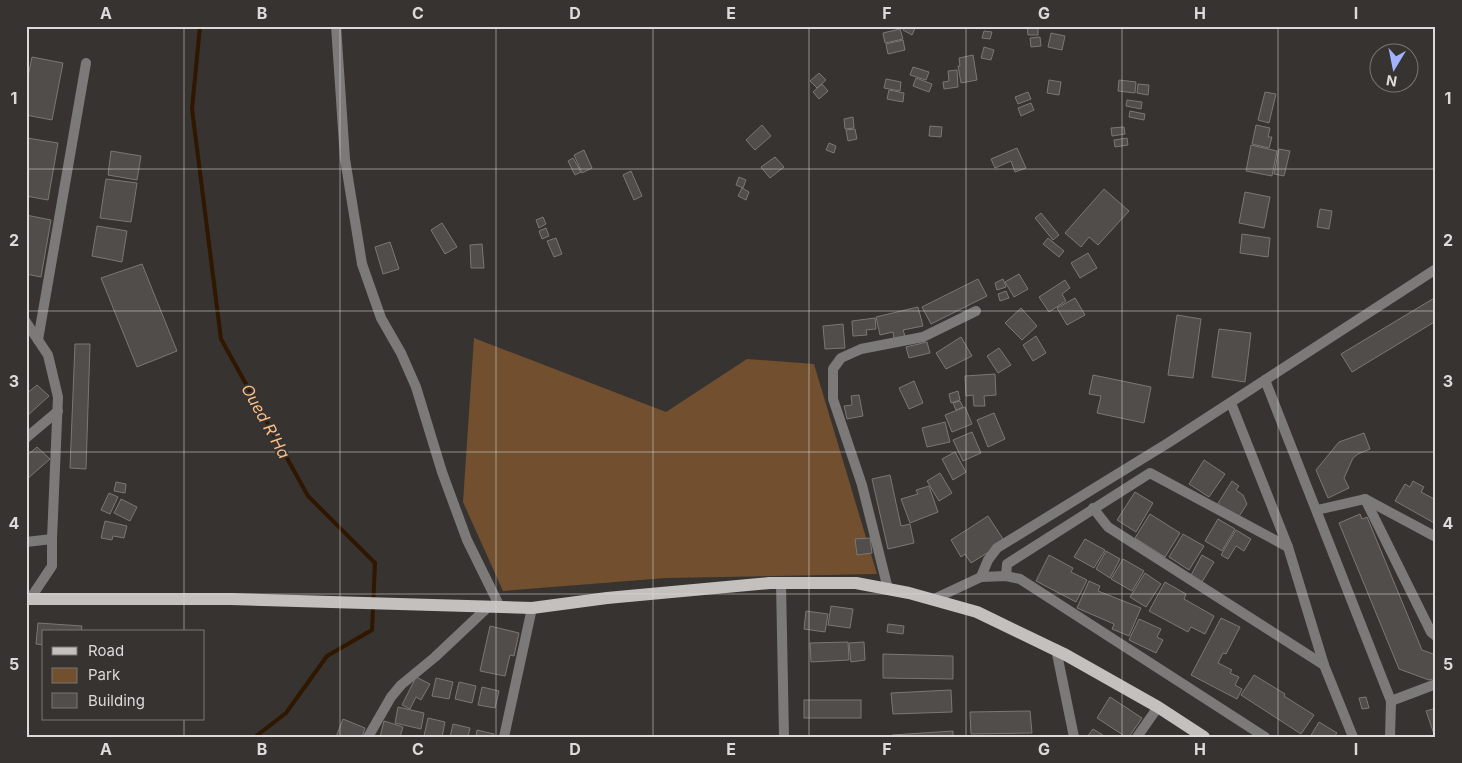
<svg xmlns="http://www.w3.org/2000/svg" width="1462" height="763" font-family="Inter,sans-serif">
<rect width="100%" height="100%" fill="#373330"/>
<path fill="#714f2f" d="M474 338 666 412 747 359 814 364 877 574 666 578 503 591 463 502Z"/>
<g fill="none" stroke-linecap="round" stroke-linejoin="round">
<path stroke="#2f1700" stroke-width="4" d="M200 26 192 109 221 339 308 496 375 563 372 630 327 656 286 713 255 737"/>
</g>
<g fill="#514d4a" stroke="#7b7773">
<path d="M905 26H916L912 35 903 30Z"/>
<path d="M1027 26H1038V35H1028Z"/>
<path d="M900 29 903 39 885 43 883 33Z"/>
<path d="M984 31 992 32 990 39 982 38Z"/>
<path d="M1051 33 1065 36 1062 50 1048 47Z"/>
<path d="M1040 37 1041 46 1031 47 1030 38Z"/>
<path d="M903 40 905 50 888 54 886 44Z"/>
<path d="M984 47 994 50 991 60 981 58Z"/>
<path d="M973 55 977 80 961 83 958 66H960L959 58Z"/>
<path d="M32 57 63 63 52 120 26 115V86Z"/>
<path d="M913 67 929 72 926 80 910 75Z"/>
<path d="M957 70 958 87 944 89 943 82 949 81 948 71Z"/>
<path d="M819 73 826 80 817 88 810 81Z"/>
<path d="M916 78 932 84 929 92 913 86Z"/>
<path d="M886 79 901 82 900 91 884 88Z"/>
<path d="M1049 80 1061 82 1059 95 1047 93Z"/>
<path d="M1119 80 1136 82 1135 93 1118 91Z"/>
<path d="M822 84 828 91 819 99 813 92Z"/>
<path d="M1138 84 1149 85 1148 95 1137 93Z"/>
<path d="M889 90 904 93 903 102 887 99Z"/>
<path d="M1028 92 1031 99 1018 104 1015 97Z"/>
<path d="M1265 92 1276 94 1269 123 1258 120Z"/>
<path d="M1127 100 1142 102 1141 109 1126 106Z"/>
<path d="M1031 103 1034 110 1021 116 1018 108Z"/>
<path d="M1130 111 1145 114 1144 120 1129 117Z"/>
<path d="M853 117 854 128 845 129 844 119Z"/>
<path d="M762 125 771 136 755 150 746 140Z"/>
<path d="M1256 125 1270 128 1268 137H1272L1269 148 1252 144Z"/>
<path d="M930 126 942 127 941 137 929 136Z"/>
<path d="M1124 127 1125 134 1112 136 1111 128Z"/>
<path d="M855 129 857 139 848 141 846 130Z"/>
<path d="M27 138 58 143 48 200 26 196Z"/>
<path d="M1127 138 1128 145 1115 147 1114 140Z"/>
<path d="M829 143 836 146 834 153 826 150Z"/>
<path d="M1251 145 1277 151 1272 176 1246 171Z"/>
<path d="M1017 148 1026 168 1015 172 1011 161 995 168 991 159Z"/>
<path d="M1279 149 1290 151 1284 176 1274 174Z"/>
<path d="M584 150 592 168 582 173 574 155Z"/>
<path d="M111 151 141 156 137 180 108 175Z"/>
<path d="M775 157 784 167 770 178 761 167Z"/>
<path d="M573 158 581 172 575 175 568 161Z"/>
<path d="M631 171 642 196 634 200 623 175Z"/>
<path d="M739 177 746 180 743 188 736 185Z"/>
<path d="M106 179 137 183 131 222 100 218Z"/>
<path d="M742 188 749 192 746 200 738 196Z"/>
<path d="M1104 189 1129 211 1098 245 1089 237 1081 247 1065 233Z"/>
<path d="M1245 192 1270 197 1264 228 1239 223Z"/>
<path d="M1320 209 1332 211 1329 229 1317 227Z"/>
<path d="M1041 213 1059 235 1053 240 1035 218Z"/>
<path d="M26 215 51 220 41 277 26 274Z"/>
<path d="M543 217 546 224 539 228 536 220Z"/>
<path d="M442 223 457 247 445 254 431 230Z"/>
<path d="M97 226 127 231 122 262 92 256Z"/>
<path d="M546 228 549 236 542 239 539 231Z"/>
<path d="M1242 234 1270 238 1268 257 1240 253Z"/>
<path d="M556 238 562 254 554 257 547 241Z"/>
<path d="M1048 238 1064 251 1059 257 1043 244Z"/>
<path d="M390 242 399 269 383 274 375 247Z"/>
<path d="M482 244 484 268H471L470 245Z"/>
<path d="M1088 253 1097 268 1080 278 1071 263Z"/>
<path d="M142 264 177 351 137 367 101 278Z"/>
<path d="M1019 274 1028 289 1014 297 1005 282Z"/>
<path d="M978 279 987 296 931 324 922 307Z"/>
<path d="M1003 279 1006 287 997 290 995 283Z"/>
<path d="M1065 280 1070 288 1062 294 1066 301 1049 312 1039 297Z"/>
<path d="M1006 291 1009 298 1000 301 998 294Z"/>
<path d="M1436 297V321L1352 372 1341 354Z"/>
<path d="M1075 298 1085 315 1067 325 1057 308Z"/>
<path d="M918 307 923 326 903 330 905 336 894 339 893 332 880 335 876 317Z"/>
<path d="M1021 308 1037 326 1022 340 1005 323Z"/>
<path d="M1177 315 1201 319 1193 378 1168 375Z"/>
<path d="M875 318 876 329 866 330 867 335 853 336 852 321Z"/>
<path d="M843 324 845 348 825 349 823 326Z"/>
<path d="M1219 329 1251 333 1245 382 1212 377Z"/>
<path d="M1036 336 1046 353 1033 361 1023 345Z"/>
<path d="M961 337 972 356 946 369 936 353Z"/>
<path d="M927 342 930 353 909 358 906 347Z"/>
<path d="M75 344H90L86 469 70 468Z"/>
<path d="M999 348 1011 365 998 373 987 356Z"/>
<path d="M995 374 996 395 984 396 985 406H974L973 395 966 396 965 376Z"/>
<path d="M1093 375 1151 387 1144 423 1097 413 1101 396 1089 394Z"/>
<path d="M914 381 923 403 909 409 899 388Z"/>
<path d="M37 385 49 396 26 417V394Z"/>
<path d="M958 391 960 400 951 403 949 394Z"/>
<path d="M859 395 863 416 847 419 844 406 852 405 851 396Z"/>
<path d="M960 401 963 407 956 410 953 403Z"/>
<path d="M965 407 972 424 952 432 945 415Z"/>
<path d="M994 413 1005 439 988 447 977 420Z"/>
<path d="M945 422 950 442 927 447 922 428Z"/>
<path d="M972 432 981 453 963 461 953 440Z"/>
<path d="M1364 433 1370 449 1358 454 1353 458 1344 478 1349 488 1328 498 1316 470 1339 442Z"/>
<path d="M37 447 50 459 26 480V456Z"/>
<path d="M955 452 966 472 953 480 942 459Z"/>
<path d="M1204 460 1225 474 1209 497 1189 484Z"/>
<path d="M940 473 952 493 939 501 927 481Z"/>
<path d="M890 475 901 526 910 524 914 543 888 549 872 479Z"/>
<path d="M1232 481 1239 486 1236 490 1243 495 1247 504 1238 518 1217 505Z"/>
<path d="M1413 481 1424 487 1421 492 1436 500V524L1395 501 1405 484 1410 487Z"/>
<path d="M116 482 126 484 125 493 114 491Z"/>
<path d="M929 486 938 512 910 523 901 499 918 494 916 490Z"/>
<path d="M1135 492 1153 503 1136 532 1117 520Z"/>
<path d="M109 493 118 497 110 514 101 510Z"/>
<path d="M121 499 137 507 130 521 114 513Z"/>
<path d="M1150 514 1180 533 1165 557 1135 538Z"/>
<path d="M1360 514 1362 519 1367 517 1422 650 1436 655V678L1429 680 1399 669 1339 523Z"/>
<path d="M988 516 1005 542 971 563 965 554 961 557 951 540Z"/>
<path d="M1218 519 1235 529 1222 551 1205 541Z"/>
<path d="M105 521 127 526 124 538 113 536 112 540 101 538Z"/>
<path d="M1236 530 1251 539 1244 551 1236 546 1228 559 1221 555Z"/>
<path d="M1183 534 1204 546 1189 570 1169 557Z"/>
<path d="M870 538 872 553 857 555 855 539Z"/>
<path d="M1085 539 1105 550 1094 568 1074 557Z"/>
<path d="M1106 551 1120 559 1110 578 1096 569Z"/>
<path d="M1049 555 1073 568 1071 572 1087 580 1076 602 1036 581Z"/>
<path d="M1202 555 1214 562 1202 582 1191 575Z"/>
<path d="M1123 559 1144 571 1132 591 1111 579Z"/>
<path d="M1145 573 1161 584 1146 607 1130 597Z"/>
<path d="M1089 581 1100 586 1098 591 1141 608 1129 636 1112 629 1114 624 1077 608Z"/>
<path d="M1165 582 1186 594 1184 599 1214 616 1205 634 1191 627 1188 632 1149 611Z"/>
<path d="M831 606 853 609 850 628 828 625Z"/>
<path d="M806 611 828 614 825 632 804 629Z"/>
<path d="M1221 618 1240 627 1226 654 1223 653 1218 663 1232 670 1230 673 1239 677 1235 685 1242 689 1237 699 1191 675Z"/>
<path d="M1139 619 1161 629 1157 637 1163 640 1156 653 1129 640Z"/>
<path d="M38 623 82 626 81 632H44V645L36 644Z"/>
<path d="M888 624 904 626 903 634 887 632Z"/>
<path d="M490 626 519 633 514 656 510 655 505 676 480 671Z"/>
<path d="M848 642 849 660 811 662 810 643Z"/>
<path d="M864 642 865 660 851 662 849 643Z"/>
<path d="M883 654 953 656V679L883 678Z"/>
<path d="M1254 675 1285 694 1284 696 1314 715 1301 734 1241 695Z"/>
<path d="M416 677 430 684 421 700 416 697 410 709 402 705Z"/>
<path d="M436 678 453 682 449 699 432 696Z"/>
<path d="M459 682 476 686 472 703 455 699Z"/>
<path d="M482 687 499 691 495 708 478 705Z"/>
<path d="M951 690 952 712 893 714 891 693Z"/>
<path d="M1110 697 1142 718 1129 737H1126L1097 718Z"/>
<path d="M1366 697 1369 708 1362 709 1359 698Z"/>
<rect x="804" y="700" width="57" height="18"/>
<path d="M398 707 424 713 421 729 395 723Z"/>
<path d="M1436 708V737H1435L1426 711Z"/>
<path d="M1030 711 1032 733 971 734 970 712Z"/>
<path d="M428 718 445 722 442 737 424 736Z"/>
<path d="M343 719 365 728 362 737H336Z"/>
<path d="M384 721 403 727 400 737H380Z"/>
<path d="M1319 722 1337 733 1334 737H1310Z"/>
<path d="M453 724 470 728 468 737H450Z"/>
<path d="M1093 729 1106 737H1087Z"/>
<path d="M477 730 494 734V737H476Z"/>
<path d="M953 731V737H892V735Z"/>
</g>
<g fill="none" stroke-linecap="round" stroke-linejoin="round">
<g stroke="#7c7a79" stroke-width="10">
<path d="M336 26 345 159 362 264 381 318 401 353 416 387 442 472 467 540 500 607"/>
<path d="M26 322 48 355 58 397 52 539V566L30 599"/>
<path d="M38 340 86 63"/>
<path d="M1265 380 1391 701 1390 737"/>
<path d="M1231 403 1288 547 1324 665 1353 737"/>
<path d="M26 438 58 411"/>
<path d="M1365 499 1431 632 1436 636"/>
<path d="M1093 508 1108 527 1324 665"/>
<path d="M1317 510 1365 499 1436 537"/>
<path d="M26 542 52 539"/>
<path d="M1006 576 1007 564 1150 473 1288 547"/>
<path d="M981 577 988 560 997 548 1168 443 1436 269"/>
<path d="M781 583 784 737"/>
<path d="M888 589 862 485 833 399V369L841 358 861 349 923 337 976 311"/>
<path d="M932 600 981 577 1006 576 1020 579 1265 737"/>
<path d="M1056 649 1074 737"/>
<path d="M1391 701 1436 684"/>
<path d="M368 737 391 697 401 685 435 657 488 607"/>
<path d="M504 737 532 608"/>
<path d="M1137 737 1158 707"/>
</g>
<path stroke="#c4c0bd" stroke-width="12" d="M26 599H231L532 608 607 598 770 583H856L909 593 977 612 1066 655 1158 707 1204 737"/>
</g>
<path fill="none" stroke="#dddbd9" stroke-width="1" stroke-opacity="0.55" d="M184 26V632M340 26V737M496 26V737M653 26V737M809 26V737M966 26V737M1122 26V737M1278 26V737M26 169H1436M26 311H1436M26 452H1436M26 594H1436M184 719V737"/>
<g text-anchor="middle" stroke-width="4" stroke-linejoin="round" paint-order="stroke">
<g font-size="16" font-style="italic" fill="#fbbf88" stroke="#373330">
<text transform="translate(266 421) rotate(61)" y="6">Oued R'Ha</text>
</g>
</g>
<rect width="1462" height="763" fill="none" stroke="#373330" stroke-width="55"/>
<rect x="42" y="630" width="162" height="90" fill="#373330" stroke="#797674"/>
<rect x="52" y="647" width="25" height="8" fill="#c4c0bd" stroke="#797674"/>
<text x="88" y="656" font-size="15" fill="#dddbd9">Road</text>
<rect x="52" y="668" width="25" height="15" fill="#714f2f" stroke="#797674"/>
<text x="88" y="680" font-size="15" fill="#dddbd9">Park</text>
<rect x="52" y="693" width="25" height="15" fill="#514d4a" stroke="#797674"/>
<text x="88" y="706" font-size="15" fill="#dddbd9">Building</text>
<g transform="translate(1394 68) rotate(190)"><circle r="24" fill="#373330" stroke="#797674"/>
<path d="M0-4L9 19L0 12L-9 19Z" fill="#a2b2fd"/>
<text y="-8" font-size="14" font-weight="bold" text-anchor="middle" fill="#dddbd9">N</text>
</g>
<rect x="28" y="28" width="1406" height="708" fill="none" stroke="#dddbd9" stroke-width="2"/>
<g font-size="16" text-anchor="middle" font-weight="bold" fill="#dddbd9">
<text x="106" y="19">A</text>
<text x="262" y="19">B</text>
<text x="418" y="19">C</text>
<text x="575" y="19">D</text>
<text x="731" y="19">E</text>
<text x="887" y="19">F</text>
<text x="1044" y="19">G</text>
<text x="1200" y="19">H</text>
<text x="1356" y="19">I</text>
<text x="14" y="104">1</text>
<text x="1448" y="104">1</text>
<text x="14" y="246">2</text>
<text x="1448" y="246">2</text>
<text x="14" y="387">3</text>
<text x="1448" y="387">3</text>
<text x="14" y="529">4</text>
<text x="1448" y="529">4</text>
<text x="14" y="670">5</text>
<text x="1448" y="670">5</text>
<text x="106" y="755">A</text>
<text x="262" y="755">B</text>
<text x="418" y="755">C</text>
<text x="575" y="755">D</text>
<text x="731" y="755">E</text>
<text x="887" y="755">F</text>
<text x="1044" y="755">G</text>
<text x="1200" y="755">H</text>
<text x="1356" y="755">I</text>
</g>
</svg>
